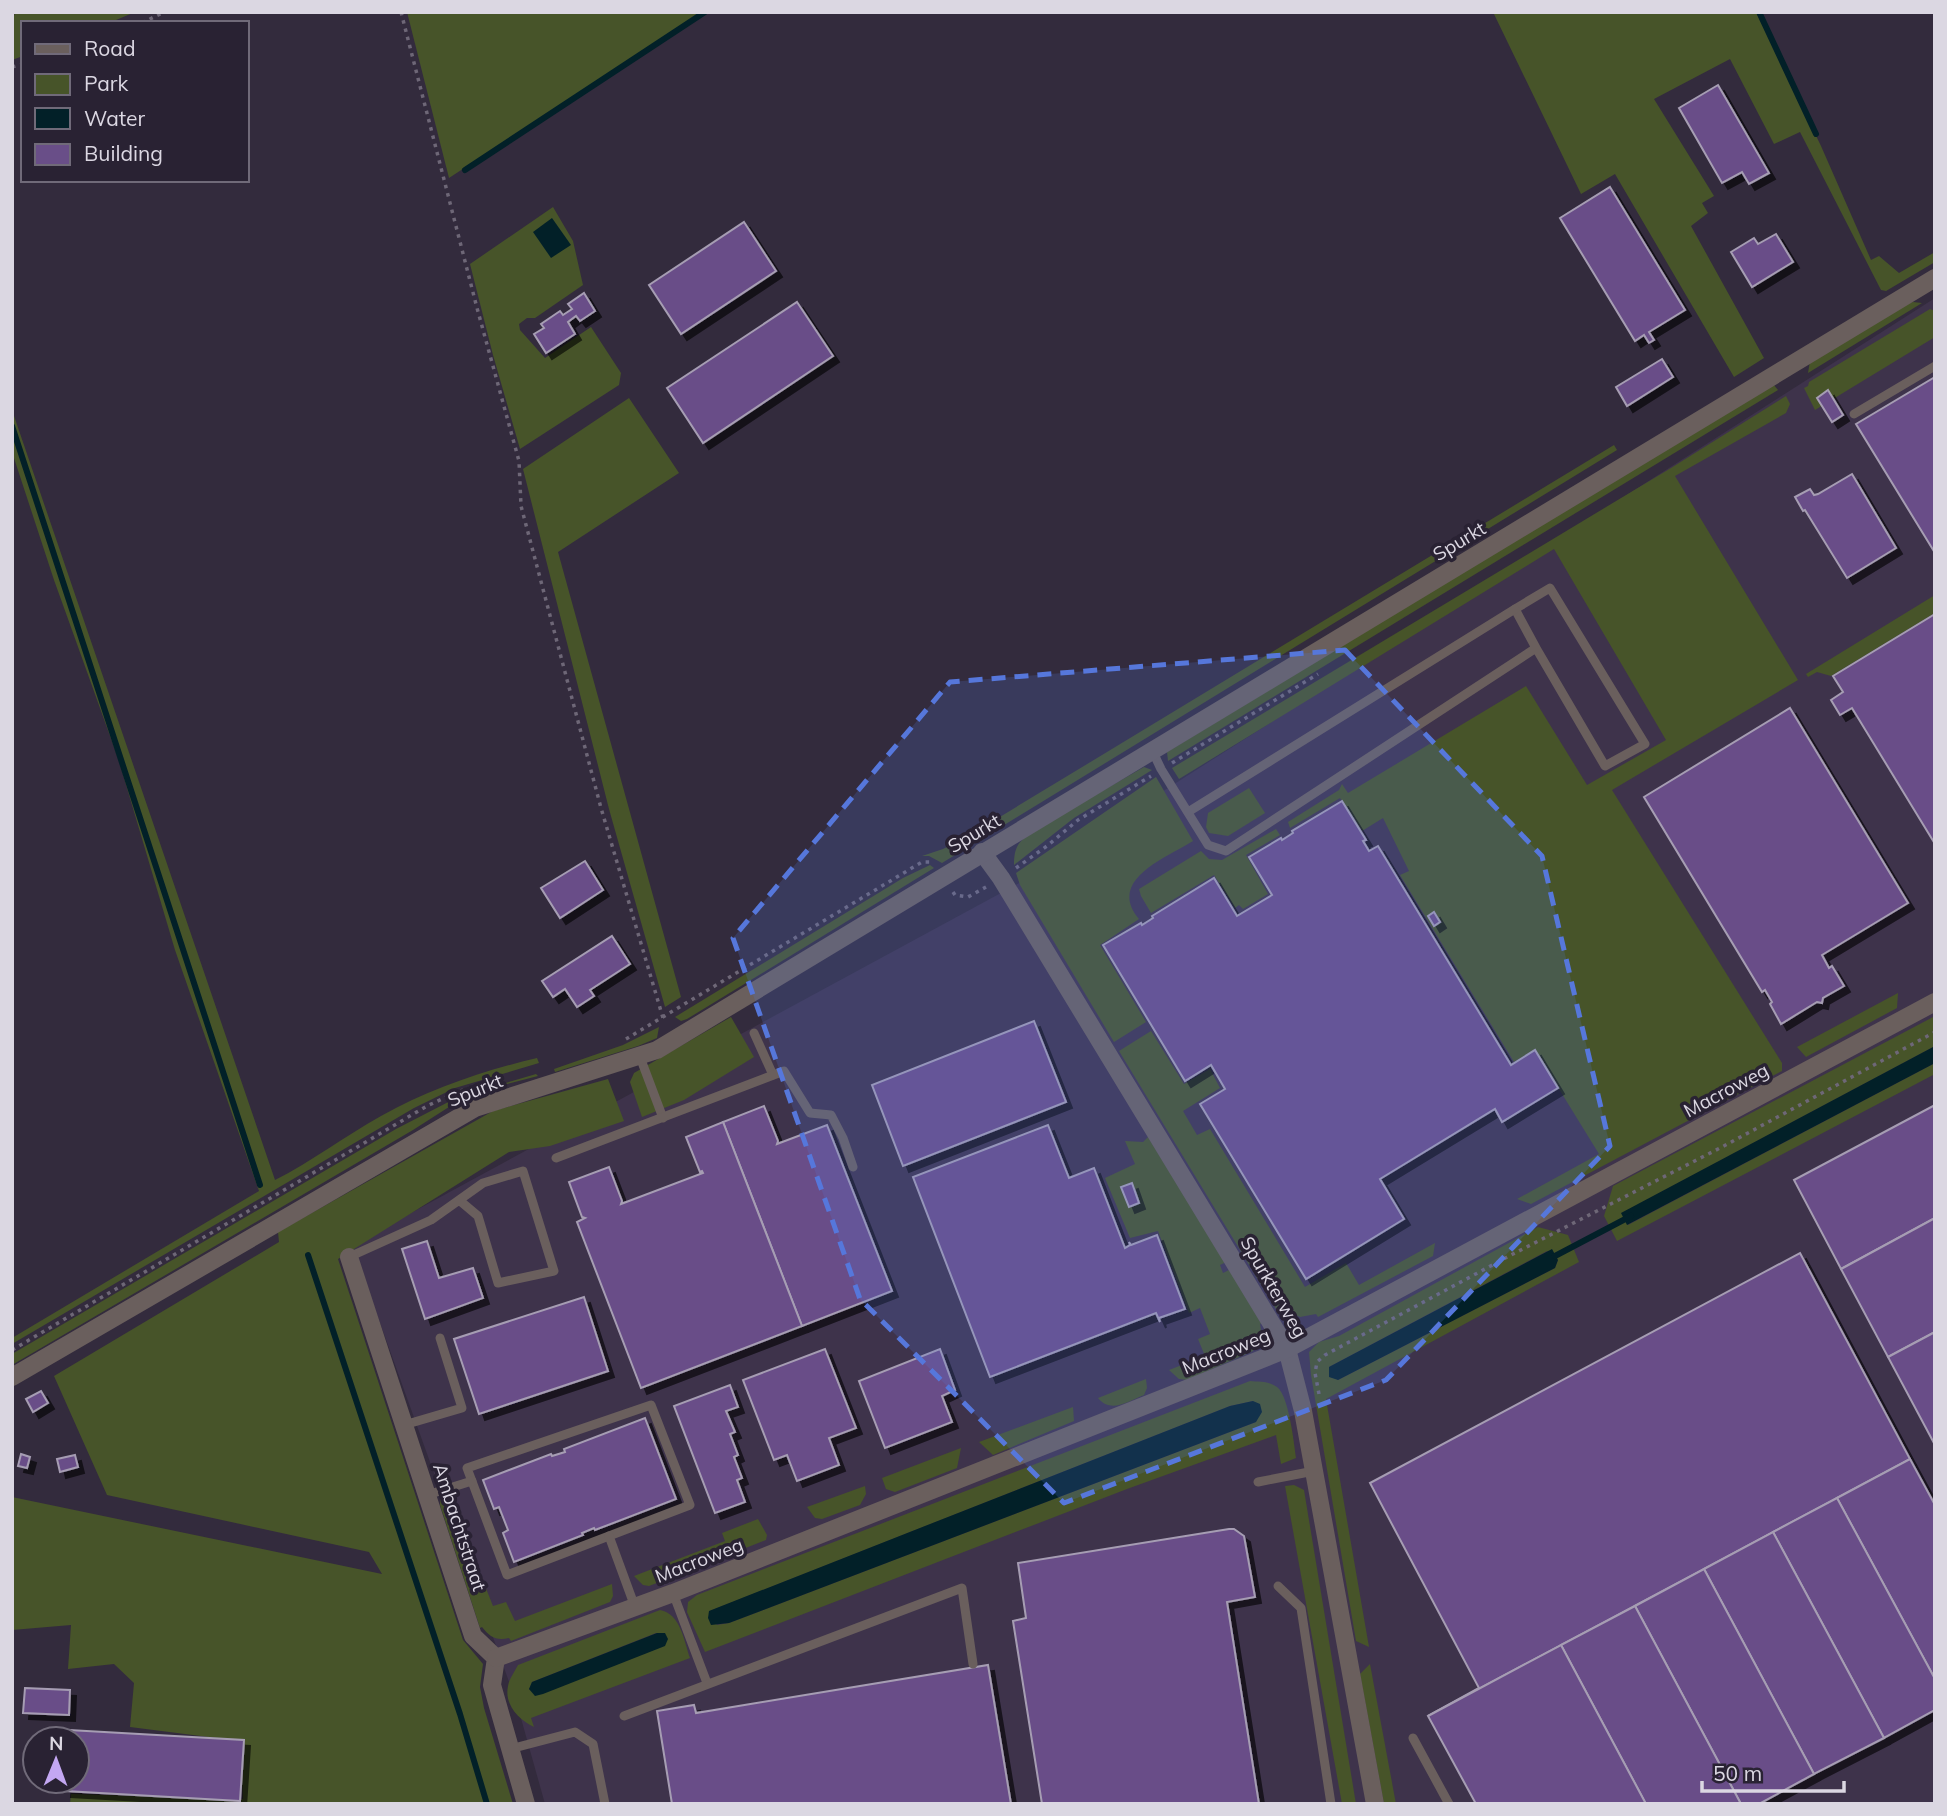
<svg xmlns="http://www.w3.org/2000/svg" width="1947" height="1816" font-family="Mulish,sans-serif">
<defs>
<filter id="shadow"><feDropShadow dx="6" dy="6" stdDeviation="0" flood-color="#0009"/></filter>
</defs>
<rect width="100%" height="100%" fill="#332b3d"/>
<path fill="#3e334b" d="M1935 298V1804H545L517 1704 352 1245 1021 882 1019 872 1165 790Z"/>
<g fill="#475429" fill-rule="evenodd">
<path d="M15 12H135L109 23H23V56L12 60V25Z"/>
<path d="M407 12H702L449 178Z"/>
<path d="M1493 12H1756L1821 146 1871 260 1879 256 1899 273 1935 252V262L1886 291 1881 290 1800 132 1774 144 1730 59 1654 99 1714 196 1702 203 1708 213 1691 226 1764 358 1734 377 1615 174 1581 194Z"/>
<path d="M553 207 573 241 583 285 535 318H527L519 324 520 330 545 358 591 327 621 373 619 385 520 449 493 355 470 264Z"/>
<path d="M1913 302 1922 303 1808 373 1810 361 1906 304Z"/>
<path d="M1930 309 1935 311V337L1815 410 1804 388 1808 386 1809 382Z"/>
<path d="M1773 384 1778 390 1168 761 1167 752Z"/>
<path d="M1786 396 1790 404 1786 413 1675 476 1798 680 1612 790 1782 1063V1071L1531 1204 1517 1199 1599 1154 1535 1050 1514 1062 1400 875 1409 871 1383 818 1362 831 1340 798 1290 828 1288 822 1339 790 1342 784 1348 793 1526 686 1587 785 1666 740 1554 549 1179 779 1172 768 1671 468Z"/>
<path d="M629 398 679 473 558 552 681 997 665 1007 609 809 523 469Z"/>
<path d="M12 410 275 1180C311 1162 345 1136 381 1116 430 1089 482 1071 537 1058L539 1063 455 1088 414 1108 12 1344V1338L259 1191 175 950 119 761 54 580 12 452Z"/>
<path d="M1614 445 1617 450 942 863 929 856H922L943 849 965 838Z"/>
<path d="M1935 595V613L1831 676 1817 672 1808 677 1806 674Z"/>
<path d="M1144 767 1152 770 1074 818 1014 865C1014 844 1020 841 1036 829Z"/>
<path d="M1156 777 1193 841C1166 858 1106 880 1139 919L1100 945 1146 1022 1114 1042 1020 885 1016 873Z"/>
<path d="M1249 788 1265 813 1228 836 1209 833 1206 827 1208 813Z"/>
<path d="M1276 829 1280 835 1246 855 1268 894 1243 909 1239 905 1235 908 1214 875 1151 913 1141 896 1139 889 1201 851 1209 859 1222 860Z"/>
<path d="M930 865 934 868 687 1019 681 1021 675 1017 903 878Z"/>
<path d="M1898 993 1897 1008 1806 1057 1797 1047Z"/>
<path d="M1935 1016V1046L1622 1213 1628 1225 1935 1063V1074L1617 1241 1604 1216 1613 1186Z"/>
<path d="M731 1017 754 1057 684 1100 642 1117 630 1082 634 1073Z"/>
<path d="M659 1027 657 1038 638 1046 555 1072 554 1069 623 1045Z"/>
<path d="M1151 1031 1184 1084 1210 1069 1220 1088 1183 1111 1197 1135 1210 1129 1305 1287 1346 1263 1359 1285 1435 1243 1433 1256 1318 1317 1316 1314 1300 1317 1279 1307 1276 1309 1119 1051Z"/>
<path d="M536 1074 538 1076 491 1088 463 1098 413 1130 12 1365V1354L396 1129 458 1097Z"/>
<path d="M608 1079 624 1121 550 1146 509 1152 338 1259 463 1640 483 1664 480 1687 484 1708 513 1804H70L71 1794 243 1799 240 1741 130 1727 134 1683 114 1664 68 1669 71 1625 12 1630V1497L382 1574 369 1552 107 1495 54 1376 279 1242 278 1232 493 1111Z"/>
<path d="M1148 1137 1226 1262 1220 1265 1223 1273 1229 1270 1263 1322 1260 1324 1262 1337 1253 1348V1351L1187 1380 1179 1379 1169 1370 1205 1356 1198 1339 1210 1334 1200 1308 1189 1313 1158 1231 1130 1238 1105 1178 1135 1164 1125 1141 1143 1142Z"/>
<path d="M1538 1227 1568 1235 1579 1262 1326 1399 1369 1647 1356 1641 1311 1375 1309 1352 1319 1342 1339 1336ZM1547 1251 1558 1260 1555 1268 1338 1380 1329 1367Z"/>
<path d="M1146 1379 1147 1388 1144 1395C1129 1401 1111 1414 1098 1398Z"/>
<path d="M1250 1381C1259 1382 1269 1381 1277 1387 1289 1396 1294 1443 1296 1458L1281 1464 1276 1435 1127 1489 705 1652 687 1612 688 1602 697 1595ZM1253 1401 1256 1422 729 1623 717 1625 710 1611 1230 1406Z"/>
<path d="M1073 1407 1074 1421 993 1455 979 1442Z"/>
<path d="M961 1448 957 1468 895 1492 886 1489 882 1478Z"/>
<path d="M1294 1485 1304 1490 1356 1804H1342L1285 1486Z"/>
<path d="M865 1486 866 1494 860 1505 822 1519 815 1518 807 1507Z"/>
<path d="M445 1495H449L493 1606 506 1602 515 1621 612 1584 613 1596 610 1602 511 1641 509 1638C496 1641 490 1637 482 1627L480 1628 440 1505V1499Z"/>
<path d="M758 1519 767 1535 766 1540 649 1586 643 1585 634 1576 725 1541 722 1533Z"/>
<path d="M660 1610C681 1614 684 1641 690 1658L531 1718 534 1727C519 1720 504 1705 508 1686 509 1679 515 1671 518 1665ZM656 1633H665L529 1690 532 1682Z"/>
<path d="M1370 1664 1396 1804H1384L1360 1674Z"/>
</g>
<g fill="#022028">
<path d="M552 218 571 245 551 258 533 232Z"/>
<path d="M1935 1046V1063L1627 1225 1621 1213Z"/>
<path d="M1552 1249 1558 1260 1555 1268 1338 1380 1329 1377V1367Z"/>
<path d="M1253 1401 1260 1404 1262 1412 1256 1422 729 1623 711 1625 708 1618 709 1611 1230 1406Z"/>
<path d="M657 1633H665L668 1639 665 1646 543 1694 535 1696 529 1689 532 1682Z"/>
</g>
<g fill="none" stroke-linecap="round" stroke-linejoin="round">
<g stroke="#022028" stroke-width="6">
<path d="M1759 12 1816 134"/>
<path d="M465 170 705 12"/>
<path d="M12 426 260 1185"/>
<path d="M308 1255 460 1714 487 1804"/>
<path d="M1555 1256 1631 1216"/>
</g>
</g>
<g fill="#694e88" stroke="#a69db3" stroke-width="2" filter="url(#shadow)">
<path d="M1718 85 1769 173 1749 184 1742 172 1722 183 1679 108Z"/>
<path d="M1610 187 1685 310 1649 332 1654 340 1649 343 1644 335 1635 341 1560 218Z"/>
<path d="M744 222 776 271 681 334 649 285Z"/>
<path d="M1776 234 1793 262 1752 287 1731 252 1754 238 1758 244Z"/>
<path d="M584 293 595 311 580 321 576 316 568 322 575 334 546 353 534 334 544 328 541 324 560 311 563 315 572 309 568 304Z"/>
<path d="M797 302 833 356 703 443 667 388Z"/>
<path d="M1662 359 1673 377 1627 406 1616 387Z"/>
<path d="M1935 377V553L1856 424Z"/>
<path d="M1828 390 1843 415 1832 422 1817 398Z"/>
<path d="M1852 474 1896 548 1847 578 1805 510 1803 511 1795 497 1810 489 1814 495 1818 494Z"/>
<path d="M1935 614V844L1852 708 1840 715 1831 700 1843 692 1833 676Z"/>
<path d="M1790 708 1908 903 1822 955 1829 968 1832 966 1844 986 1823 998 1822 1003 1817 1002 1781 1024 1770 1004 1772 1002 1765 990 1762 992 1644 797Z"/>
<path d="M1342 801 1366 840 1363 841 1369 851 1378 846 1511 1065 1535 1050 1558 1088 1502 1122 1495 1109 1380 1179 1404 1219 1306 1279 1200 1104 1225 1089 1211 1065 1185 1081 1103 945 1141 923 1142 925 1153 918 1152 916 1214 878 1237 916 1272 895 1249 857 1281 838 1282 840 1293 833 1292 831Z"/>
<path d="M585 861 603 890 560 918 541 888Z"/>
<path d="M1434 912 1440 922 1434 926 1428 916Z"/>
<path d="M612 936 630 964 590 990 594 996 577 1007 565 989 553 997 542 981Z"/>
<path d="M1034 1021 1066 1102 903 1166 872 1085Z"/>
<path d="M1935 1105V1218L1841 1269 1794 1180Z"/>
<path d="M764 1106 778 1141 777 1144 827 1125 892 1291 802 1326 723 1122Z"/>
<path d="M723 1122 802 1326 641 1388 577 1222 585 1218 582 1217 569 1182 609 1167 622 1201 621 1204 703 1173 702 1171 700 1172 686 1137Z"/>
<path d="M1048 1125 1069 1178 1094 1168 1125 1248 1130 1245 1129 1242 1131 1245 1157 1235 1185 1309 1159 1318 1160 1322 1156 1313 990 1377 913 1177Z"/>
<path d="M1132 1183 1139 1203 1129 1207 1121 1187Z"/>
<path d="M1935 1218V1332L1888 1357 1841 1269Z"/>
<path d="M427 1241 439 1278 473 1268 483 1298 425 1319 402 1249Z"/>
<path d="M1800 1253 1910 1459 1428 1716 1479 1688 1370 1483Z"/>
<path d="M584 1297 608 1371 479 1414 454 1339Z"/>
<path d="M1935 1332V1445L1888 1357Z"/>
<path d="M825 1349 856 1428 829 1438 839 1465 797 1481 787 1455 774 1460 743 1380Z"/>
<path d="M940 1349 955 1390 942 1396 952 1422 885 1448 859 1381Z"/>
<path d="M730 1385 738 1407 726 1411 735 1432 730 1434 738 1455 734 1457 742 1478 737 1480 745 1502 715 1513 674 1406Z"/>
<path d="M41 1391 48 1403 33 1412 26 1399Z"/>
<path d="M645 1418 676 1499 595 1530 594 1528 582 1533 583 1535 514 1562 503 1533 508 1530 499 1507 494 1509 483 1480 551 1454 552 1456 565 1452 564 1449Z"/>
<path d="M21 1454 30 1457 27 1468 18 1466Z"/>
<path d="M75 1455 78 1467 60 1472 57 1459Z"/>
<path d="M1910 1459 1935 1505V1679L1837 1498Z"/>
<path d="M1837 1498 1935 1679V1710L1884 1738 1773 1532Z"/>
<path d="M1229 1529H1234L1244 1536 1255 1597 1227 1602 1259 1804H1042L1013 1621 1026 1618 1018 1563Z"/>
<path d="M1773 1532 1884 1738 1814 1774 1704 1569Z"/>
<path d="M1704 1569 1814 1774 1759 1804H1741L1635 1606Z"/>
<path d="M1635 1606 1741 1804H1646L1561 1645Z"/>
<path d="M1561 1645 1646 1804H1476L1428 1716Z"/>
<path d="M988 1665 1011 1804H672L657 1711 694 1705 696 1713Z"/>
<path d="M25 1688 70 1690 69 1715 23 1713Z"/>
<path d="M69 1730 244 1740 240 1801 65 1791 66 1781H77V1739H68Z"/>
</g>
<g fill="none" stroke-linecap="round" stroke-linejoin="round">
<g stroke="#6e6777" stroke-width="3.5" stroke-dasharray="3.5 5" stroke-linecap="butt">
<path d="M401 12 477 308 519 461 521 506 601 808 663 1018"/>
<path d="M142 23 164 12"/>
<path d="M12 67 23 64"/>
<path d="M1172 763 1318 674"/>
<path d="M1016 868 1047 846 1078 820 1151 776"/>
<path d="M953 892 955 895 968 897 986 887"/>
<path d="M626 1039 922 862H933"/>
<path d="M12 1350 427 1106 457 1092 492 1081"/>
<path d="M1319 1394 1315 1373 1317 1362 1325 1355 1511 1255 1722 1147 1935 1032"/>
</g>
<g stroke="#6a5f5d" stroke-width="9">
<path d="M1854 414 1935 366"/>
<path d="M1152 750 1161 769 1208 845 1226 851 1536 648 1605 766 1645 744 1550 588 1515 609 1536 648"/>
<path d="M1188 812 1515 609"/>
<path d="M754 1033 773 1075"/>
<path d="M640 1057 663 1118"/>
<path d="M556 1158 784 1071 810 1113 831 1115 843 1138 853 1167"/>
<path d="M349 1257 431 1220 483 1183 523 1171 554 1271 498 1283 478 1216 459 1200"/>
<path d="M651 1405 690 1505 507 1575 467 1468Z"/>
<path d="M404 1425 462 1408 440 1338"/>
<path d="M1258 1482 1314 1471"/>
<path d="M427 1495 472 1481"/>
<path d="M609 1536 635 1607"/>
<path d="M1278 1586 1301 1608 1331 1804"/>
<path d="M673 1593 707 1683"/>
<path d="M624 1716 962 1588 973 1664"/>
<path d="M1413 1738 1449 1804"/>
<path d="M510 1749 575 1732 593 1744 605 1804"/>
</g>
<g stroke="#6a5f5d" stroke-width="18">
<path d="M982 852 1001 878 1287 1349 1303 1411 1375 1804"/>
<path d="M349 1257 473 1636 496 1658 492 1685 526 1804"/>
<path d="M496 1658 673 1593 1287 1349 1935 1002"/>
</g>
<path stroke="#6a5f5d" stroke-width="18" d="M12 1377 475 1108 657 1050 1935 278"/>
</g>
<path fill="#5677db" fill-opacity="0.2" stroke="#5677db" stroke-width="5" stroke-dasharray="14 9" stroke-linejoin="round" d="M1345 650 1542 856 1610 1146 1386 1380 1064 1503 860 1299 733 938 950 682Z"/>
<g text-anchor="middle" stroke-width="7" stroke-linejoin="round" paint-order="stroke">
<g font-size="19" fill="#dbd7e2" stroke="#292233">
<text transform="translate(1459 541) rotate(-31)" y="7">Spurkt</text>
<text transform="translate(974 833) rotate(-31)" y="7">Spurkt</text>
<text transform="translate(475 1090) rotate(-22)" y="7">Spurkt</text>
<text transform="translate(1726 1090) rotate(-28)" y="7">Macroweg</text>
<text transform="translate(1274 1287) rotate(60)" y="7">Spurkterweg</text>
<text transform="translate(1226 1351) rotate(-22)" y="7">Macroweg</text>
<text transform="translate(460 1527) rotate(72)" y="7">Ambachtstraat</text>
<text transform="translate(699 1560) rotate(-21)" y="7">Macroweg</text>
</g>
</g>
<rect width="1947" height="1816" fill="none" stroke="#dbd7e2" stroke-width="28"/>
<rect x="21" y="21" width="228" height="161" fill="#292233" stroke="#706a79" stroke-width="2"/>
<rect x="35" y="44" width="35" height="10" fill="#6a5f5d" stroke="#706a79" stroke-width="2"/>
<text x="84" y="56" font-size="21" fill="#dbd7e2">Road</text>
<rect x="35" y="74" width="35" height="21" fill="#475429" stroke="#706a79" stroke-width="2"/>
<text x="84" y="91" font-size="21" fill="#dbd7e2">Park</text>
<rect x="35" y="108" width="35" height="21" fill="#022028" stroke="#706a79" stroke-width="2"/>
<text x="84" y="126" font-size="21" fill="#dbd7e2">Water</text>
<rect x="35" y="144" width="35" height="21" fill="#694e88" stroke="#706a79" stroke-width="2"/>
<text x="84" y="161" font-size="21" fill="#dbd7e2">Building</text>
<g transform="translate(56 1760) rotate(1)"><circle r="33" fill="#292233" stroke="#706a79" stroke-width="2"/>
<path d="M0-5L12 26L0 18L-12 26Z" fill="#c3a7f2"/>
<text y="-10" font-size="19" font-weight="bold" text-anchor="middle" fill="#dbd7e2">N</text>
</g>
<path d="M1702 1781v10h142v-10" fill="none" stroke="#dbd7e2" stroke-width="3.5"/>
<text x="1713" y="1781" font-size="21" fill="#dbd7e2" stroke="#292233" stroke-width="5" paint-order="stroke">50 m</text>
</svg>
